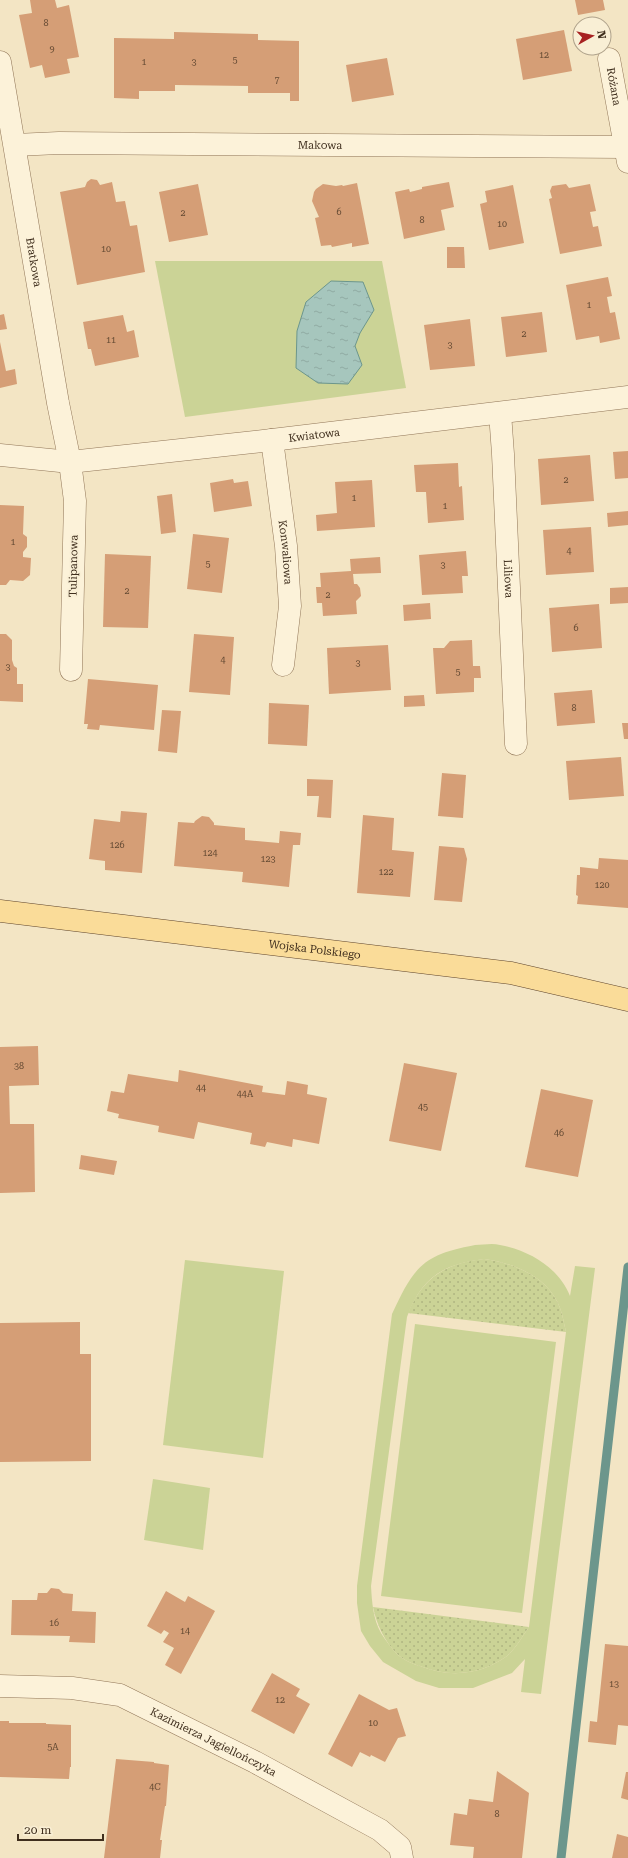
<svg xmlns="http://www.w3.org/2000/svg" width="628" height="1858" font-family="'Roboto Serif',serif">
<defs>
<pattern id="grass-dots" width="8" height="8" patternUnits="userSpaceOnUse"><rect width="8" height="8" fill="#cbd396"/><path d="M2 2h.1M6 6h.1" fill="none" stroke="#afb581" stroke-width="1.8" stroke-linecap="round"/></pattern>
<pattern id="water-ripples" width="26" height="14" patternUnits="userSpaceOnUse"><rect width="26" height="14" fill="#a6c6bd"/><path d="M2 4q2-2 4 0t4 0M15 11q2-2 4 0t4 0" fill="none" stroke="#90aaa2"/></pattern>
</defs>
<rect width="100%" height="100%" fill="#f3e5c4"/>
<g fill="url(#grass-dots)">
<path d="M484 1259C514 1263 549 1277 560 1308 563 1316 564 1324 566 1332L408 1313C423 1277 446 1263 484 1259Z"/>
<path d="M373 1607 529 1627C522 1637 516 1648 507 1656 481 1675 449 1678 420 1666 413 1664 404 1660 398 1655 385 1642 377 1626 373 1607Z"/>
</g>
<g fill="#cbd396" fill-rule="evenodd">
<path d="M155 261H382L406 388 185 417Z"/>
<path d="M475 1245C483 1245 492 1243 500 1245 529 1250 559 1268 570 1296L575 1266 595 1268 541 1694 521 1692 525 1659 512 1673 473 1688H439L416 1681 383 1662 370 1646 361 1631 357 1603V1586L392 1314C414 1267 422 1255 475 1245ZM484 1259C514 1263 549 1277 560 1308 563 1316 564 1324 566 1332L529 1627C522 1637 516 1648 507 1656 481 1675 449 1678 420 1666 413 1664 404 1660 398 1655 392 1649 386 1641 381 1633 373 1619 372 1602 371 1586L407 1317C421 1278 443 1264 484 1259Z"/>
<path d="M185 1260 284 1271 263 1458 163 1445Z"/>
<path d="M415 1324 556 1342 522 1613 381 1596Z"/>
<path d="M153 1479 210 1488 203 1550 144 1540Z"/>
</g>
<path fill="url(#water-ripples)" stroke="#6c968c" d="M331 281 363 282 374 310 360 333 355 346 362 365 348 384 318 383 296 368 297 331 306 302Z"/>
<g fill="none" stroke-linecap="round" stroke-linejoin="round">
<path stroke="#6c968c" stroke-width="9" d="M561 1858 628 1267"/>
</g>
<g fill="#d59e76">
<path d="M30 0H55L57 8 69 5 79 57 67 59 70 73 45 78 42 65 30 68 19 15 32 13Z"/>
<path d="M575 0H603L605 10 578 15Z"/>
<path d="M564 30 572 71 523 80 516 39Z"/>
<path d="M174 32 258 34V40L299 41V101H290V93H248V86L175 85V91H139V99L114 98V38L174 39Z"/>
<path d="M387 58 394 95 352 102 346 65Z"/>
<path d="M91 179 97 180 100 185 112 182 116 202 125 201 130 226 137 225 145 272 77 285 60 192 85 187 87 182Z"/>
<path d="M449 182 454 207 441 210 445 230 404 239 395 192 409 189 410 192 422 189V187Z"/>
<path d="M357 183 369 244 352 247V243L332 247 331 245 321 246 315 218 319 217 312 201 314 192 316 189 323 184 336 186 342 185 343 186Z"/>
<path d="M198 184 208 235 169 242 159 192Z"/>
<path d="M566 184 569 188 590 184 596 211 590 212 593 227 598 226 602 246 560 254 549 199 552 198 550 191 552 186Z"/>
<path d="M513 185 524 243 489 250 480 204 487 202 485 191Z"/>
<path d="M447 247H464L465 268H447Z"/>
<path d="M608 277 612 296 607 297 610 313 615 312 620 339 600 343 599 336 576 340 566 285Z"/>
<path d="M542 312 547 352 506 357 501 317Z"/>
<path d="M4 314 7 329 0 330V315Z"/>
<path d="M123 315 127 332 134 330 139 357 95 366 91 349H88L83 322Z"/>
<path d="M470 319 475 366 430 370 424 325Z"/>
<path d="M0 342 6 371 15 369 17 384 0 388Z"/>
<path d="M628 451V478L615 479 613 452Z"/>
<path d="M590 455 594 501 541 505 538 459Z"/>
<path d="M458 463 459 487 462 486 464 520 428 523 426 492H416L414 465Z"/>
<path d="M233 479 234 483 248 481 252 506 214 512 210 483Z"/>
<path d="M372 480 375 527 317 531 316 515 337 513 335 482Z"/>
<path d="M172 494 176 532 161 534 157 496Z"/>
<path d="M0 505 24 506 23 534 27 537V547L23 552V557L31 558 30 575 23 581 10 580 6 585H0Z"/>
<path d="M628 511V525L608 527 607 513Z"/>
<path d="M591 527 594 572 546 575 543 530Z"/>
<path d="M193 534 229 538 222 593 187 589Z"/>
<path d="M466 551 468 576H462L463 593 422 595 419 555Z"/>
<path d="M105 554 151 556 148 628 103 627Z"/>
<path d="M380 557 381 573 353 574 354 584H357L360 588 361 596 356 601 357 614 323 616 322 603H317L316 587H321L320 573 351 571 350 559Z"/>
<path d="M628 587V603L610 604V588Z"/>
<path d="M430 603 431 619 404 621 403 605Z"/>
<path d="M599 604 602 648 552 652 549 608Z"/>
<path d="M0 634H6L12 640V660L14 666 17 668V684H23V702L0 701Z"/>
<path d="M194 634 234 637 230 695 189 692Z"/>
<path d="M472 640 473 666H480L481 678H474V692L436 694 433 648H444L450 641Z"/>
<path d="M388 645 391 690 329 694 327 648Z"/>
<path d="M88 679 158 685 154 730 100 725 99 730 87 729 88 724H84Z"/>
<path d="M592 690 595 723 557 726 554 693Z"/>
<path d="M424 695 425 706 404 707V696Z"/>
<path d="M269 703 309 705 307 746 268 744Z"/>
<path d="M162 710 181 711 177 753 158 751Z"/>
<path d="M622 723H628V739H624Z"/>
<path d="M621 757 624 796 569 800 566 761Z"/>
<path d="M442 773 466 775 463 818 438 816Z"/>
<path d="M307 779 333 780 331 818 317 817 319 796H307Z"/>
<path d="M121 811 147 813 142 873 105 870V861L89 859 94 819 120 822Z"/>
<path d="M363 815 394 818 392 850 414 852 410 897 357 893Z"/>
<path d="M202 816 209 817 214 823V825L245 828V840L279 843 280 831 301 833 300 845H293L289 887 242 882 243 872 174 866 178 822 194 823 195 821Z"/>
<path d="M439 846 464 848 467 859 462 902 434 900Z"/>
<path d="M599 858 628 860V908L577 904 578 896 576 895 577 875H580V867L598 869Z"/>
<path d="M38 1046 39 1085 9 1086 10 1124H34L35 1192 0 1193V1047Z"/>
<path d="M404 1063 457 1073 441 1151 389 1141Z"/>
<path d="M179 1070 263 1086 262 1092 285 1095 287 1081 308 1085 307 1094 327 1098 319 1144 293 1139 292 1147 267 1142 265 1147 250 1144 252 1133 198 1122 194 1139 158 1132 159 1126 118 1118 119 1114 107 1111 111 1091 124 1093 128 1074 178 1082Z"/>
<path d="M541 1089 593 1100 578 1177 525 1167Z"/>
<path d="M81 1155 117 1161 114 1175 79 1169Z"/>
<path d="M80 1322V1354H91V1461L0 1462V1323Z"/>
<path d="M51 1588 59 1589 63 1593 73 1594 72 1611 96 1612 95 1643 69 1642 70 1636 11 1635 12 1600H37L38 1593H47Z"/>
<path d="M166 1591 185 1602 188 1596 215 1611 181 1674 165 1665 174 1648 163 1642 169 1633 164 1630 161 1634 147 1626Z"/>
<path d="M605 1644 628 1646V1726L618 1725 616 1745 588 1742 590 1721 597 1722Z"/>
<path d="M272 1673 300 1689 296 1696 310 1704 294 1734 251 1711Z"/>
<path d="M359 1694 389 1710 397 1708 406 1736 398 1738 385 1762 371 1755 370 1757 360 1752 352 1767 328 1754Z"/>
<path d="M0 1721H9V1723H46V1724L71 1725V1767H70L69 1779 0 1777Z"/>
<path d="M116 1759 154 1762V1763L169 1765 166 1806H165L160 1840H162L160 1858H104Z"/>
<path d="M497 1771 529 1793 522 1858H473L474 1847 450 1845 454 1813 467 1815 469 1799 493 1802Z"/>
<path d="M626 1772H628V1800L621 1798Z"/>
<path d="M617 1834 628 1837V1858H612Z"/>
</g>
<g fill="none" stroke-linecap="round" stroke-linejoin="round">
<g stroke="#917658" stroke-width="23">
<g id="street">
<path id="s1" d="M609 59 628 162"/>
<path id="s2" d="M0 62 58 403 70 462 75 501 71 670"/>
<path id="s3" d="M15 145 59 143 625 147"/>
<path id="s4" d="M500 413 503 454 516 744"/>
<path id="s5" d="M272 440 286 546 290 606 283 665"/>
<path id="s6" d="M0 455 70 462 272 440 628 397"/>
<path id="s7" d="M0 1686 72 1688 120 1695 255 1762 380 1830 400 1847 402 1858"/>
</g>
</g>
<g stroke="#5e442c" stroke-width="23">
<g id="primary">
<path id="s8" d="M0 911 511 973 628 1000"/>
</g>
</g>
<use href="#street" stroke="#fcf2d9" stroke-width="22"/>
<use href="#primary" stroke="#fadc99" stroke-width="22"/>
</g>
<g text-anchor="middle" stroke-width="4" stroke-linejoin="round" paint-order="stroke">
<g font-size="9" fill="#644a33">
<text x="46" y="26">8</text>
<text x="52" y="52">9</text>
<text x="544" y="58">12</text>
<text x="235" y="63">5</text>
<text x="144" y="65">1</text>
<text x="194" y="65">3</text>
<text x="277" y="83">7</text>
<text x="339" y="215">6</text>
<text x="183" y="216">2</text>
<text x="422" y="223">8</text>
<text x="502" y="227">10</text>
<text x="106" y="252">10</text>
<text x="589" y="308">1</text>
<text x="524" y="337">2</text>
<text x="111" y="343">11</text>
<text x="450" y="348">3</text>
<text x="566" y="483">2</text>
<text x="354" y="501">1</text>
<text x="445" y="509">1</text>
<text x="13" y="545">1</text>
<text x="569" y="554">4</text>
<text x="208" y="567">5</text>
<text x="443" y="568">3</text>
<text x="127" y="594">2</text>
<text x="328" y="598">2</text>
<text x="576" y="631">6</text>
<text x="223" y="663">4</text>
<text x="358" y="666">3</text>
<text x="8" y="670">3</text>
<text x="458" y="675">5</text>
<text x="574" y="711">8</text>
<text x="117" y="848">126</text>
<text x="210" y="856">124</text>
<text x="268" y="862">123</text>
<text x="386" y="875">122</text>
<text x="602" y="888">120</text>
<text x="19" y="1069">38</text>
<text x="201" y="1091">44</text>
<text x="245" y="1097">44A</text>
<text x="423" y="1110">45</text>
<text x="559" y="1136">46</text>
<text x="54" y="1626">16</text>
<text x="185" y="1634">14</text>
<text x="614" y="1687">13</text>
<text x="280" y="1703">12</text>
<text x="373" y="1726">10</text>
<text x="53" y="1750">5A</text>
<text x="155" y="1790">4C</text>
<text x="497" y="1817">8</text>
</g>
<g font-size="11" fill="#3f2e1d" stroke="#f9efd5">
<text dy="4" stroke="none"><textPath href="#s1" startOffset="28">Różana</textPath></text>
<text dy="4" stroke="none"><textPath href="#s3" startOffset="305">Makowa</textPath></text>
<text dy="4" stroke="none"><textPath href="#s2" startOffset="203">Bratkowa</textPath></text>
<text dy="4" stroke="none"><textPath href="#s6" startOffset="316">Kwiatowa</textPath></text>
<text dy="4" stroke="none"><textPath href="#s5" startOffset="113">Konwaliowa</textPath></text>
<text transform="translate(73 566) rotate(-89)" y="4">Tulipanowa</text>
<text dy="4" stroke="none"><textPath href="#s4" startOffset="166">Liliowa</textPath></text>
<text dy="4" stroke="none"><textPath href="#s8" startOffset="317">Wojska Polskiego</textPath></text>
<text dy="4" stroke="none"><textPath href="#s7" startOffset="225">Kazimierza Jagiellończyka</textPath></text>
</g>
</g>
<g transform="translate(592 36) rotate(82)"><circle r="19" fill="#f9efd5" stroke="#afa28b"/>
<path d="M0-3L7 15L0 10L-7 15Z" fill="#a72121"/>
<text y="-6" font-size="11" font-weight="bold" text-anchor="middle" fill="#3f2e1d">N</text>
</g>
<path d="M18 1834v6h85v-6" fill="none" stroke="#3f2e1d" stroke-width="2"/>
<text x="24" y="1834" font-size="12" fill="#3f2e1d" stroke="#f9efd5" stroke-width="3" paint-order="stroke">20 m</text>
</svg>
